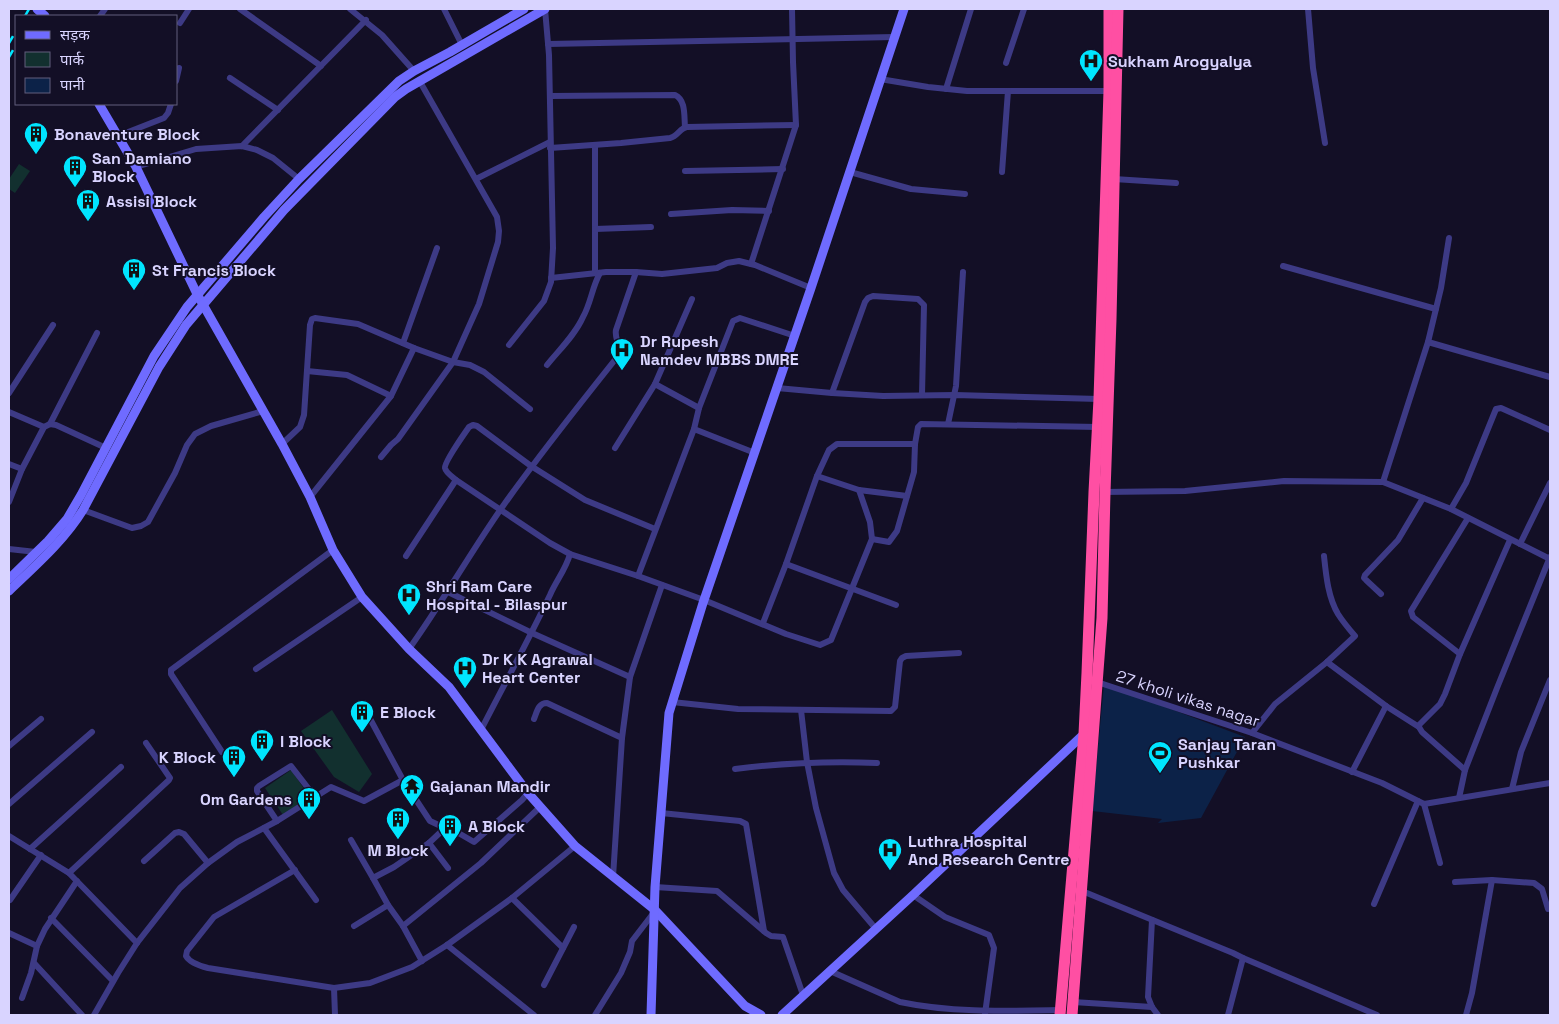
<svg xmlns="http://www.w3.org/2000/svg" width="1559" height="1024" font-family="'Space Grotesk','Noto Sans Devanagari',sans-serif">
<rect width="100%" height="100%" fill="#130f26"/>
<g fill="#12302f">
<path d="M19 164 30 171 15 193 9 189V179Z"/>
<path d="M332 710 372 774 359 792 334 777 301 731Z"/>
<path d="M291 770 305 790 298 795 302 802 283 815 265 788Z"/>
</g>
<path fill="#0c2248" d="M1104 684 1245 737 1201 818 1158 823 1162 819 1092 811Z"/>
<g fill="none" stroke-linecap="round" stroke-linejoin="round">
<g stroke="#3d3a85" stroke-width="6">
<path d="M240 9 321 66"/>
<path d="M350 9 382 35 414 71"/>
<path d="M444 9 462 45"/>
<path d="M1308 9 1313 68 1325 143"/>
<path d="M100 16 105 9"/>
<path d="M180 23 189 9"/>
<path d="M548 44 894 37"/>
<path d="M1006 63 1024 9"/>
<path d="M230 78 278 110"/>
<path d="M880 79 928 87 967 91H1109"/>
<path d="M176 81 179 68"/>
<path d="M946 89 971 9"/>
<path d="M550 96 675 95C686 100 684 116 685 127"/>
<path d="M118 136 164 118 168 113 171 104"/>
<path d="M595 145V273"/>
<path d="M242 146 366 20"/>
<path d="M550 148 621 143 670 138C678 136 680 128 687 127L796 125"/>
<path d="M136 167 196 149 242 146 257 150 273 158 299 179"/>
<path d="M685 171 783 169"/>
<path d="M850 172 911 189 965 194"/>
<path d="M1002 172 1008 91"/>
<path d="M476 179 550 142"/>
<path d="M1114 179 1176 183"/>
<path d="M671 214 732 210 769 211"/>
<path d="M595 229 651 227"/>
<path d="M751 264 796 125 793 62 792 9"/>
<path d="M1283 266 1436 309"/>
<path d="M551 278 606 272H636L662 274 717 268 727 263 739 261 755 265 811 288"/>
<path d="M1428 342 1550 377"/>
<path d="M403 343 437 248"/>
<path d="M509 345 544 301 551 282 553 248 549 55 545 9"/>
<path d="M547 365C559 350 575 335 583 317 591 303 592 287 600 273"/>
<path d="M307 371 347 375 391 396"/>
<path d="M655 384 699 408"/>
<path d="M777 388 832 393 883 396 955 395 1099 399"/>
<path d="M9 393 53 325"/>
<path d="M832 393 865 302 868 298 873 296 918 299 924 305 922 395"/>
<path d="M9 412 44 427"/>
<path d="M50 424 97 333"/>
<path d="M948 424 956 386 963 272"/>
<path d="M694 429 755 453"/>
<path d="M282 444 300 427 304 415 310 325 312 319 315 318 358 324 414 348 453 362 470 365 484 372 530 409"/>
<path d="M615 448 655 384 692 299"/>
<path d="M381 457 391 445 398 439 453 362 479 304 498 242 499 231 497 217 419 80"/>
<path d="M9 464 22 469"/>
<path d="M817 476 859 490 907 496"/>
<path d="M1383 482 1428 342 1441 288 1449 238"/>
<path d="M1103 492 1185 491 1284 481 1383 482 1451 509 1550 559"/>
<path d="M310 497 391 396 414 348"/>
<path d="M9 502 22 469 44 427 50 424 56 425 106 448"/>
<path d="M1451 509 1466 483 1496 409 1501 408 1550 430"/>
<path d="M83 510 132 528 141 526 148 522 175 473 187 445 195 434 211 426 263 411"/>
<path d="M655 529 585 500 531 466 477 426 473 425 469 427C465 433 444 462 445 468 446 473 453 477 456 480L550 543 570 554 638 576 704 600 786 634 820 645 831 640 872 539 870 522 859 490"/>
<path d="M872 539 889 542 897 531 914 472 915 444 918 427 921 424 1098 427"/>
<path d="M1520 544 1550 483"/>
<path d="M9 549 36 552"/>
<path d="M406 556 456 480"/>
<path d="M786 564 896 605"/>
<path d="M638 576 694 429 699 408 733 321 740 318 795 336"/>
<path d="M448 592 532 633 630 677"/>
<path d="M1381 594 1366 580 1364 578 1365 575 1398 540 1423 498"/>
<path d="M763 623 786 564 817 476 829 450 837 444H915"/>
<path d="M409 649C442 603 470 553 503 506 539 455 579 405 618 356 622 347 614 339 616 330L636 272"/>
<path d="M1460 654 1413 617 1411 611 1468 518"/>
<path d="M1327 662 1386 706 1419 727"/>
<path d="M256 669 362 597"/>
<path d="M1097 682 1252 733 1382 783 1424 804 1550 783"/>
<path d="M672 702 738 709 891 711 895 707 900 661 902 658 906 656 959 653"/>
<path d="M801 710 807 762 816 808 834 873 843 890 876 929"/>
<path d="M368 715 403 780 430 821 445 828"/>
<path d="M534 719C537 712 538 703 547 703L622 738"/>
<path d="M481 730C504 685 528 641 550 595 556 581 566 569 570 554"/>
<path d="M1252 733 1275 704 1327 662 1355 636C1349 629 1343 622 1338 614 1328 597 1326 575 1324 556"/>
<path d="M9 746 41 719"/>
<path d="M222 752 171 674V670L333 550"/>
<path d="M735 769C783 763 829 761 877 763"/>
<path d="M1465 770 1422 732 1419 727V725L1440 704 1445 694 1460 654 1510 540"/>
<path d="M1352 772 1386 706"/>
<path d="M1512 789 1521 752 1550 680"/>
<path d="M1459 798 1465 770 1497 688 1550 557"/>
<path d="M9 804 92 732"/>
<path d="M1424 804 1440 863"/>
<path d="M661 813 740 821 746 824 764 931"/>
<path d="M277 821 257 791V788L259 786 291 766 315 797"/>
<path d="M264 828 316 900"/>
<path d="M9 836 69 873 137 943"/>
<path d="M351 840 373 878 394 867 429 843"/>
<path d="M30 849 121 767"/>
<path d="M144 861 175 833 179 832 184 834 208 863"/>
<path d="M448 868 429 843 445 828 455 831 474 842 522 800 528 793"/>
<path d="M295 870 214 917 187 951 186 956C190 963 200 966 208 968L334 988 370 983 412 967 447 945 512 898 575 846"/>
<path d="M69 873 169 780 170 778 146 743"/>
<path d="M613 877 622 738 630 677 662 585"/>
<path d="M373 878 388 905 403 926 422 961"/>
<path d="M1455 882 1492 880 1534 883 1542 889 1548 909"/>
<path d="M655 887 717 891 766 933 771 936 783 937 803 995"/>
<path d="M1082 891 1233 953 1243 958 1377 1015"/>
<path d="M913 895 945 917 989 935 994 948 985 1014"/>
<path d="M512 898 563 948"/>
<path d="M10 900 41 855"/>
<path d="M1374 904 1418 801"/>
<path d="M51 918 113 981"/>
<path d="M1152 920 1148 997 1152 1007 1158 1015"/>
<path d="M354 926 388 905"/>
<path d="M403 926 481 863 540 807"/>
<path d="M9 933 37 946"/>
<path d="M447 945 534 1015"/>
<path d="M34 963 82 1015"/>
<path d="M830 971 900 1002C952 1013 1007 1011 1060 1010"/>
<path d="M544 985 574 927"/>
<path d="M334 988 335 1015"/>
<path d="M22 998 31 973 37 946 45 929 77 881"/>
<path d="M1073 1002 1152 1007"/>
<path d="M94 1015 118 973 137 943 180 888 208 863 237 842 277 821 331 787 364 801 403 780"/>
<path d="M595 1015 621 973 630 952 632 941 655 911"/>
<path d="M1228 1015 1243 958"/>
<path d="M1466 1015 1472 993 1492 880"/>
</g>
<g stroke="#6f6bff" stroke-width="9">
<path d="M37 9 45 16"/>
<path d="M99 104 136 167 197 294 282 444 310 497 333 550 362 597 409 649 449 687 528 793 575 846 655 910 745 1006 761 1015"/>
<path d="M9 579 48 541 67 519 81 495 154 356 187 307 264 217 299 179 399 81 414 71 450 52 524 9"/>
<path d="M9 591C35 566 64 541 83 510L159 367 186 325 284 210 395 97 406 89 545 9"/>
<path d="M651 1015 655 887 669 713 703 603 811 288 904 9"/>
<path d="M782 1015 913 895 1084 734"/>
</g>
<g stroke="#ff4fa3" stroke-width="11">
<path d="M1060 1015 1084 734 1087 673 1094 492 1099 399 1109 91V9"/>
<path d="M1072 1015 1102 618 1105 492 1111 319 1118 9"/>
</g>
<g stroke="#00e5ff" stroke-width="2.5" stroke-dasharray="8 6" stroke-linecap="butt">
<path d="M25 16 29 9"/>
<path d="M9 43 16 31"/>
<path d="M9 57 16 45"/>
</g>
</g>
<defs>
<g id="hospital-pin" transform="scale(1.25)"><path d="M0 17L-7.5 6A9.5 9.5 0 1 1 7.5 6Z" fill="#00e5ff" stroke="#130f26"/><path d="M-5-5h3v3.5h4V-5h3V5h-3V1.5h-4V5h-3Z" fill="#111"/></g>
<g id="building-pin" transform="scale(1.25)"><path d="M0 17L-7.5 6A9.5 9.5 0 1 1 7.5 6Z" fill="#00e5ff" stroke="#130f26"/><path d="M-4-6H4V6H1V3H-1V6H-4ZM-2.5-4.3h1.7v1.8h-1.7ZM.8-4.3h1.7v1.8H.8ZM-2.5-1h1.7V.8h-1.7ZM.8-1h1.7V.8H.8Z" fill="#111"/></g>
<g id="stadium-pin" transform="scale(1.25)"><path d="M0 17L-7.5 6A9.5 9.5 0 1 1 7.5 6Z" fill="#00e5ff" stroke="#130f26"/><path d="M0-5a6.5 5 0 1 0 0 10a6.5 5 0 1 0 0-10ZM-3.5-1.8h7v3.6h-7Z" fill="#111"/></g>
<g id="temple-pin" transform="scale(1.25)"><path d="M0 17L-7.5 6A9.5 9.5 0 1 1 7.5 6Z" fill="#00e5ff" stroke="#130f26"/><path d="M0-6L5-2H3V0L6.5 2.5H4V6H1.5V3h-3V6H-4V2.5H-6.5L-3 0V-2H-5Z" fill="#111"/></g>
</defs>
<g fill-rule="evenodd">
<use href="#hospital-pin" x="1091" y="61"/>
<use href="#building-pin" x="36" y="134"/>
<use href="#building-pin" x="75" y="167"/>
<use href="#building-pin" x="88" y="201"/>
<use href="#building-pin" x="134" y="270"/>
<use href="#hospital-pin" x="622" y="350"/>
<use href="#hospital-pin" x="409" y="595"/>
<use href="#hospital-pin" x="465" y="668"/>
<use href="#building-pin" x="362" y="712"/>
<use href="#building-pin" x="262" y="741"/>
<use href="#stadium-pin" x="1160" y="753"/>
<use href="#building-pin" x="234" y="757"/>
<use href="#temple-pin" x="412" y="786"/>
<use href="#building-pin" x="309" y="799"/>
<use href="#building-pin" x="398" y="819"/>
<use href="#building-pin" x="450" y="826"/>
<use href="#hospital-pin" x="890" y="850"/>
</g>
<g text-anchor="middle" stroke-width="4" stroke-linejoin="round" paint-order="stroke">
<g font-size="16" font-weight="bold" fill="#d9d4ff" stroke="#130f26" text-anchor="start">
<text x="1108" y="67">Sukham Arogyalya</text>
<text x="54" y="140">Bonaventure Block</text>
<text x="92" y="164">San Damiano<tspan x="92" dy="18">Block</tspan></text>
<text x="106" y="207">Assisi Block</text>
<text x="152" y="276">St Francis Block</text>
<text x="640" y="347">Dr Rupesh<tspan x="640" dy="18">Namdev MBBS DMRE</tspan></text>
<text x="426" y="592">Shri Ram Care<tspan x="426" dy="18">Hospital - Bilaspur</tspan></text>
<text x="482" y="665">Dr K K Agrawal<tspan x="482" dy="18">Heart Center</tspan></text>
<text x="380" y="718">E Block</text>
<text x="280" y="747">I Block</text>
<text x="1178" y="750">Sanjay Taran<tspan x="1178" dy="18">Pushkar</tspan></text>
<text x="216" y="763" text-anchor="end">K Block</text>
<text x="430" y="792">Gajanan Mandir</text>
<text x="292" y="805" text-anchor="end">Om Gardens</text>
<text x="468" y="832">A Block</text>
<text x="908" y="847">Luthra Hospital<tspan x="908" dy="18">And Research Centre</tspan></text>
<text x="398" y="856" text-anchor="middle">M Block</text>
</g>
<g font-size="16" fill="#d9d4ff" stroke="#130f26">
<text transform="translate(1188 698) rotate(18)" y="6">27 kholi vikas nagar</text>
</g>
</g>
<rect width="1559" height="1024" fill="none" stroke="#d9d4ff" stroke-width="20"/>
<rect x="15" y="15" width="162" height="90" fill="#130f26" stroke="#625e7d"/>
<rect x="25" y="31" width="25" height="8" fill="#6f6bff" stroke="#625e7d"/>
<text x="60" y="40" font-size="15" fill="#d9d4ff">सड़क</text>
<rect x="25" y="52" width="25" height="15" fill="#12302f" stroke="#625e7d"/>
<text x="60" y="65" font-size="15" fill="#d9d4ff">पार्क</text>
<rect x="25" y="78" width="25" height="15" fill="#0c2248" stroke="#625e7d"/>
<text x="60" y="90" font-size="15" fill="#d9d4ff">पानी</text>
</svg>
